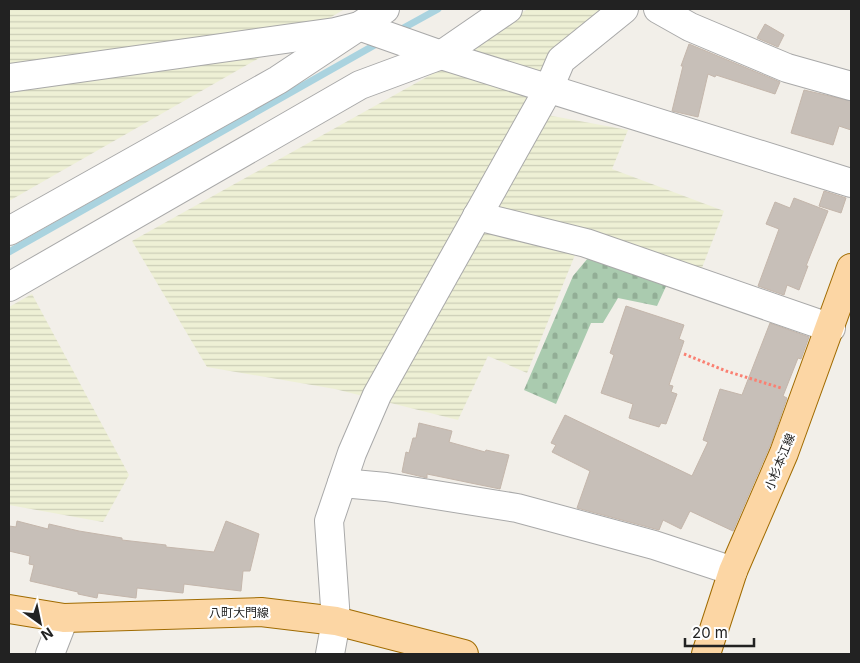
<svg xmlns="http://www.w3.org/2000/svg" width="860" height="663" font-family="Inter,'Noto Sans JP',sans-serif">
<defs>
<pattern id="farmland-rules" width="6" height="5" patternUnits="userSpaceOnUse" patternTransform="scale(1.25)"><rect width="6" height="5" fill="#eef0d5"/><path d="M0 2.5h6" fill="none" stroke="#ccceb7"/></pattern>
<pattern id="cemetery-stones" width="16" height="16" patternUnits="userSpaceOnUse" patternTransform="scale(1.25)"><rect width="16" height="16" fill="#aacbaf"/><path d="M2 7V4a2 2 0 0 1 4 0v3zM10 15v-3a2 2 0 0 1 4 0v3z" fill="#92ae96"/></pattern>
</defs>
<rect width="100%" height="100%" fill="#f2efe9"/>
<g fill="url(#farmland-rules)">
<path d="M9 9H345L9 201Z"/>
<path d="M528 9H605L545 72 520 110 628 130 612 169 724 211 700 273 586 228 527 373 488 356 458 420 335 389 207 367 132 241 434 73 486 33Z"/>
<path d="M32 294 129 475 103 522 9 505V307Z"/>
</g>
<path fill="url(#cemetery-stones)" d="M588 258 668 282 657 306 618 298 603 323H591L556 404 524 390 573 276Z"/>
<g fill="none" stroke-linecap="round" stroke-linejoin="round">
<g stroke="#aad3df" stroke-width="7">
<path d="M398 31 438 9"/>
<path d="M9 252 380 42"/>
</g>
</g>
<g fill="#c7bfb8" stroke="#c4b6ab">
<path d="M765 24 784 35 778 47 757 38Z"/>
<path d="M689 44 780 82 775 94 716 75 715 77 708 74 698 117 672 111 683 66H681Z"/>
<path d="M804 90 851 101V130L839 126 833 145 791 133Z"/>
<path d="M824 191 846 198 841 213 819 206Z"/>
<path d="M794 198 828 211 806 266H808L799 290 787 285 784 295 758 286 779 229 766 224 775 202 790 208Z"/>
<path d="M626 306 684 325 679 339 684 341 669 385 673 386 671 392 677 394 666 424 661 423 659 427 629 418 633 404 601 393 614 355 610 353Z"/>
<path d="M770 323 809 337 801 359 798 358 783 396 787 398 772 441 733 531 690 511 681 529 663 520 659 530 577 508 590 471 552 452 556 445 551 443 565 415 692 476 708 442 703 440 720 389 742 395Z"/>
<path d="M419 423 452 431 449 442 485 452 486 450 509 455 500 489 427 474V478L402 472 406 452 409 453 413 438H416Z"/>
<path d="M17 521 48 529 49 524 79 531 122 538V540L166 545V547L214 552 226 521 259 534 250 571H243L241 591 184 584 183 593 137 588 136 598 98 593 97 598 78 594V592L30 581 34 565 29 564 30 556 9 551V526L16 527Z"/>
</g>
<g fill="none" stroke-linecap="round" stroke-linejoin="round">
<g stroke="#a9a9a9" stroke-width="30">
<g id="minor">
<path d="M658 9 690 27 787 68 851 86"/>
<path d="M9 78 335 32 359 26 441 55 851 183"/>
<path d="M477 216 586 243 831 328"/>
<path d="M9 231 278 80 385 9"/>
<path d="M9 287 360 85 441 55 508 9"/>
<path d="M342 483 386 487 517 508 654 545 733 571"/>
<path d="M50 654 64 618"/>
<path d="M330 654 336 621 329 521 352 453 377 395 549 88 561 60 624 9"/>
</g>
</g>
<g stroke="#a06b00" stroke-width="30">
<g id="major">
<path d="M9 609 64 618 261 612 336 621 464 654"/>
<path d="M706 654 733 571 784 453 851 268"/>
</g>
</g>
<path stroke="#fa8072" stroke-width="3" stroke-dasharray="2.5 2.5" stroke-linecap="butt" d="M684 354 726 371 781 388"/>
<use href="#minor" stroke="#fff" stroke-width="28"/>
<use href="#major" stroke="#fcd6a4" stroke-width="28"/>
</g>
<g text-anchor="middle" stroke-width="4.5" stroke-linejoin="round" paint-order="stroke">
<g font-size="12" fill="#222" stroke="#fff">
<text transform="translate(780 462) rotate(-68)" y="4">小杉本江線</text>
<text x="239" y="617">八町大門線</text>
</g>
</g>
<rect width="860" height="663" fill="none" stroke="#222222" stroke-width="20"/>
<g transform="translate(40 623) rotate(147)" stroke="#ffffff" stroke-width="4" paint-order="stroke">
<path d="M0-4L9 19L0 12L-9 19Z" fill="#222222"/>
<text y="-8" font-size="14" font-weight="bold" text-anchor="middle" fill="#222222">N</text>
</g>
<path d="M685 638v8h69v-8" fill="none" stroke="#222222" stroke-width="2.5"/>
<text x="692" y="638" font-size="15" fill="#222222" stroke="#ffffff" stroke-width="4" paint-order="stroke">20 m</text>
</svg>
